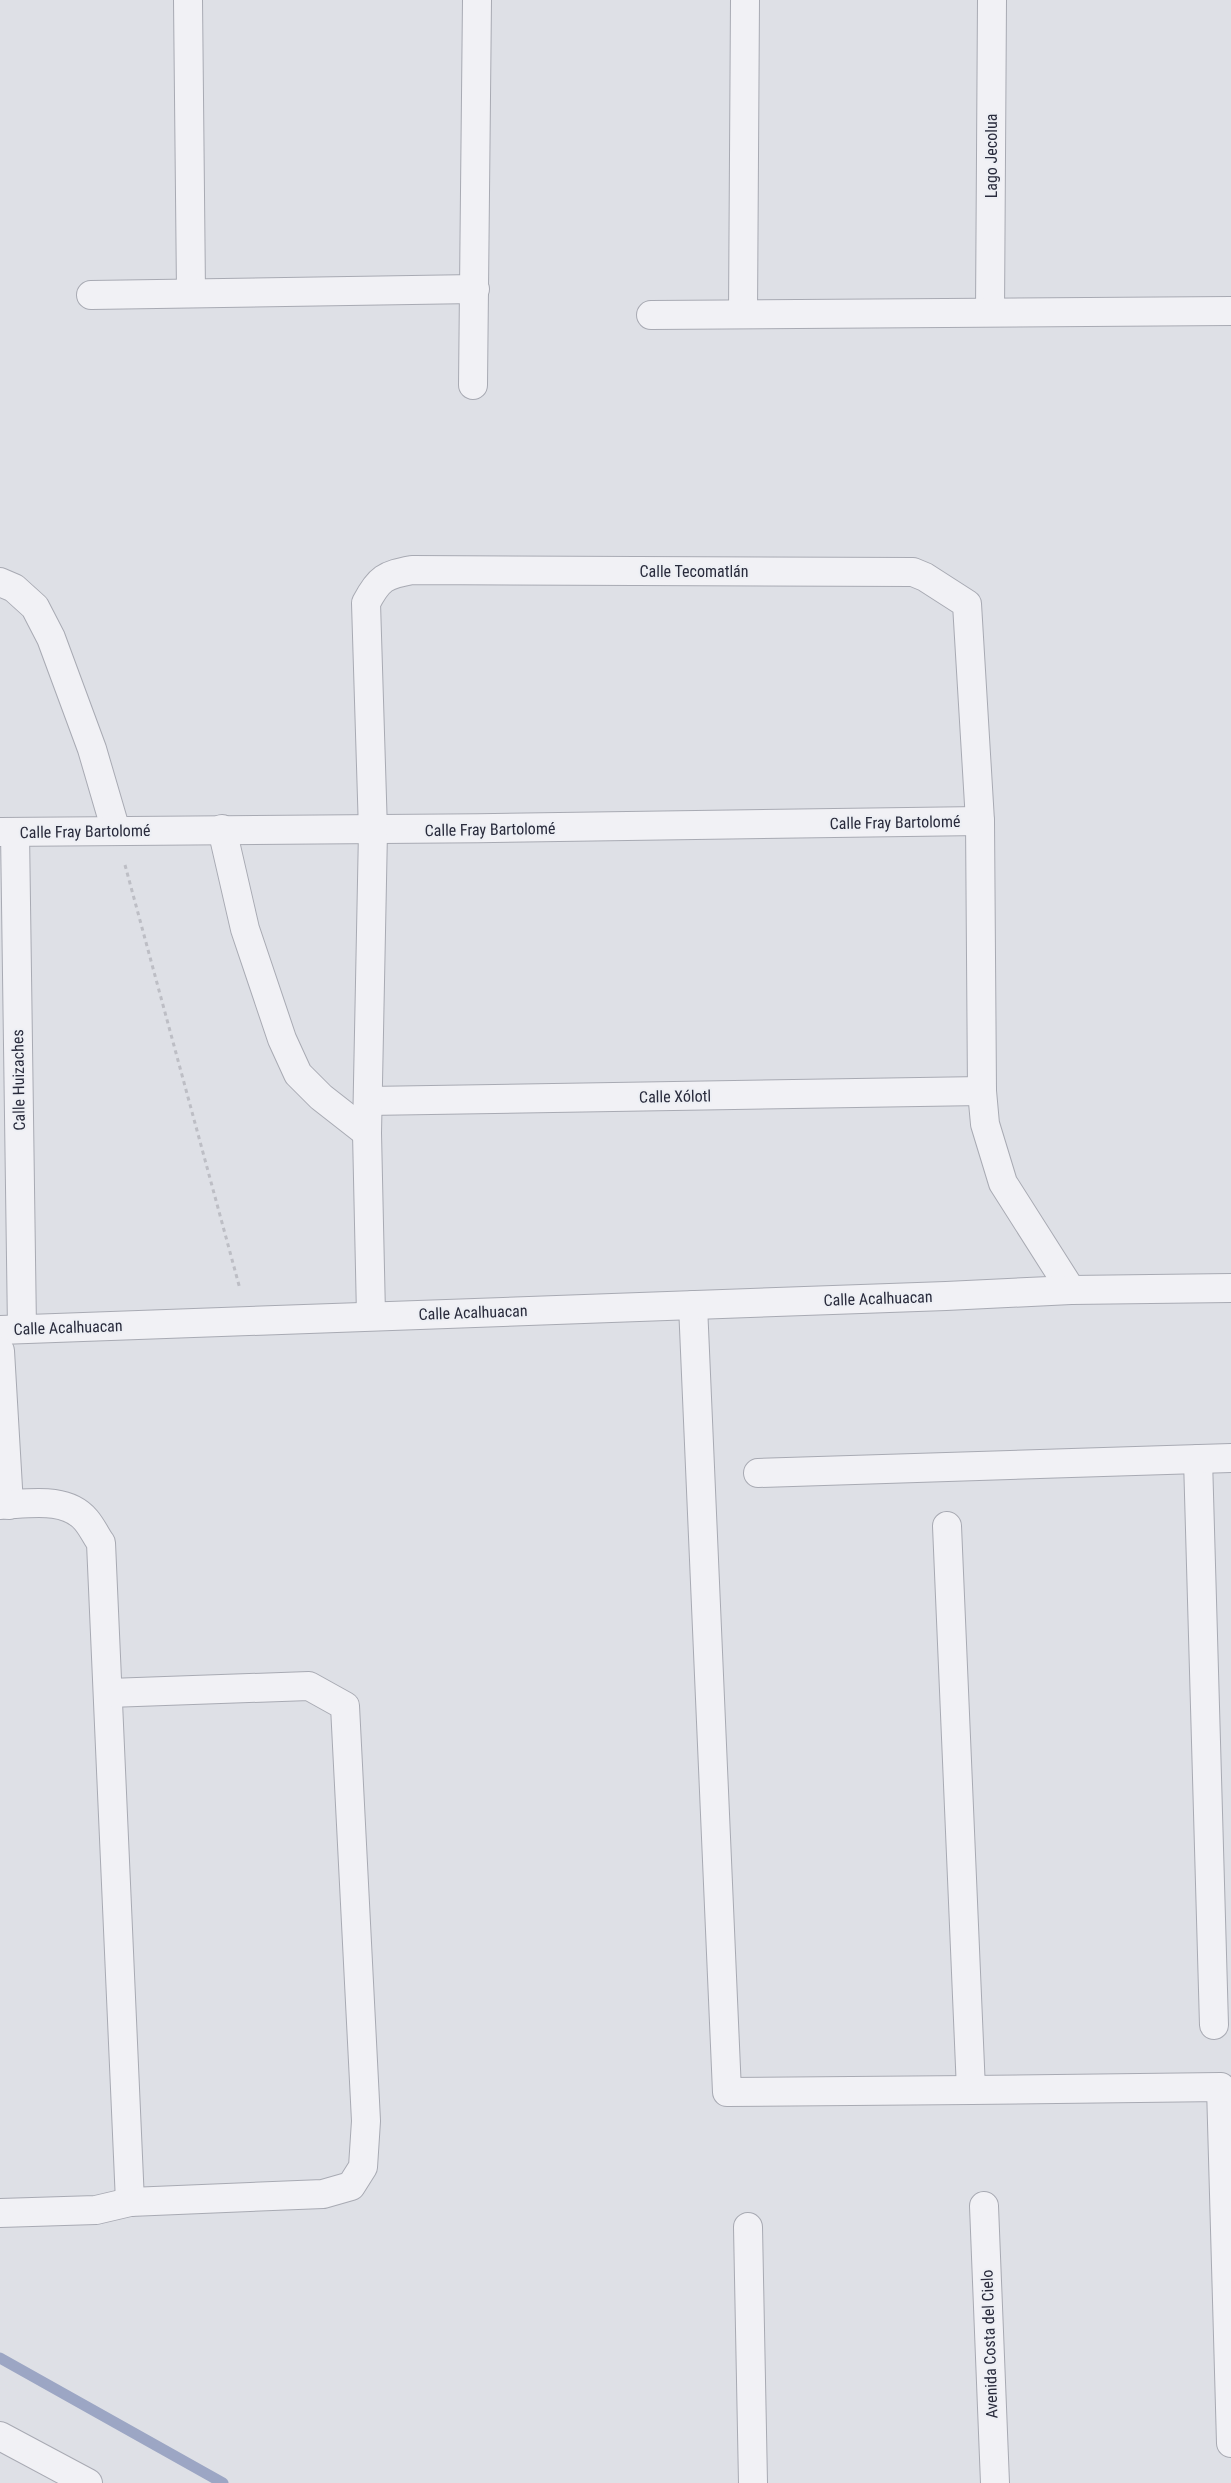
<svg xmlns="http://www.w3.org/2000/svg" width="1231" height="2483" font-family="'Roboto Condensed',sans-serif">
<rect width="100%" height="100%" fill="#dee0e6"/>
<g fill="none" stroke-linecap="round" stroke-linejoin="round">
<path stroke="#9ca6c4" stroke-width="11" d="M0 2358 223 2483"/>
<g stroke="#a8aab3" stroke-width="30">
<g id="minor">
<path d="M188 0 191 292"/>
<path d="M91 295 475 289"/>
<path d="M990 312 992 0"/>
<path d="M743 314 745 0"/>
<path d="M651 315 1231 311"/>
<path d="M473 385 477 0"/>
<path d="M0 582 14 588 35 607 51 638 92 749 116 831"/>
<path d="M222 829 245 929 282 1039 298 1074 321 1097 367 1133"/>
<path d="M0 832C327 831 653 826 980 821"/>
<path d="M15 832 22 1329"/>
<path d="M368 1101 982 1091"/>
<path d="M693 1305 727 2092 971 2090"/>
<path d="M371 1315 367 1133 373 831 366 603C379 578 385 575 412 570L913 572 925 577 967 604 980 821 982 1091 985 1124 1003 1183 1071 1290"/>
<path d="M0 1330 946 1296 1071 1290 1231 1288"/>
<path d="M0 1351 9 1505"/>
<path d="M1198 1459 1214 2025"/>
<path d="M758 1473 1231 1458"/>
<path d="M0 1505C28 1504 66 1496 86 1520 92 1527 96 1536 101 1543L130 2202"/>
<path d="M947 1526 971 2090 1221 2087 1231 2443"/>
<path d="M984 2206 995 2483"/>
<path d="M0 2213 96 2210 130 2202 323 2194 351 2186 363 2167 366 2121 345 1706 309 1686 109 1693"/>
<path d="M748 2227 753 2483"/>
<path d="M0 2436 88 2483"/>
</g>
</g>
<path stroke="#bdbec5" stroke-width="3" stroke-dasharray="4 4" stroke-linecap="butt" d="M125 865 240 1289"/>
<use href="#minor" stroke="#f1f1f5" stroke-width="28"/>
</g>
<g text-anchor="middle" stroke-width="4" stroke-linejoin="round" paint-order="stroke">
<g font-size="16" fill="#292b3c" stroke="#edeff4">
<text transform="translate(991 156) rotate(-90)" y="6">Lago Jecolua</text>
<text x="694" y="577">Calle Tecomatlán</text>
<text transform="translate(895 822) rotate(-1)" y="6">Calle Fray Bartolomé</text>
<text transform="translate(490 829) rotate(-1)" y="6">Calle Fray Bartolomé</text>
<text transform="translate(85 831) rotate(-1)" y="6">Calle Fray Bartolomé</text>
<text transform="translate(18 1080) rotate(-91)" y="6">Calle Huizaches</text>
<text transform="translate(675 1096) rotate(-1)" y="6">Calle Xólotl</text>
<text transform="translate(878 1298) rotate(-2)" y="6">Calle Acalhuacan</text>
<text transform="translate(473 1312) rotate(-2)" y="6">Calle Acalhuacan</text>
<text transform="translate(68 1327) rotate(-2)" y="6">Calle Acalhuacan</text>
<text transform="translate(989 2344) rotate(-92)" y="6">Avenida Costa del Cielo</text>
</g>
</g>
</svg>
